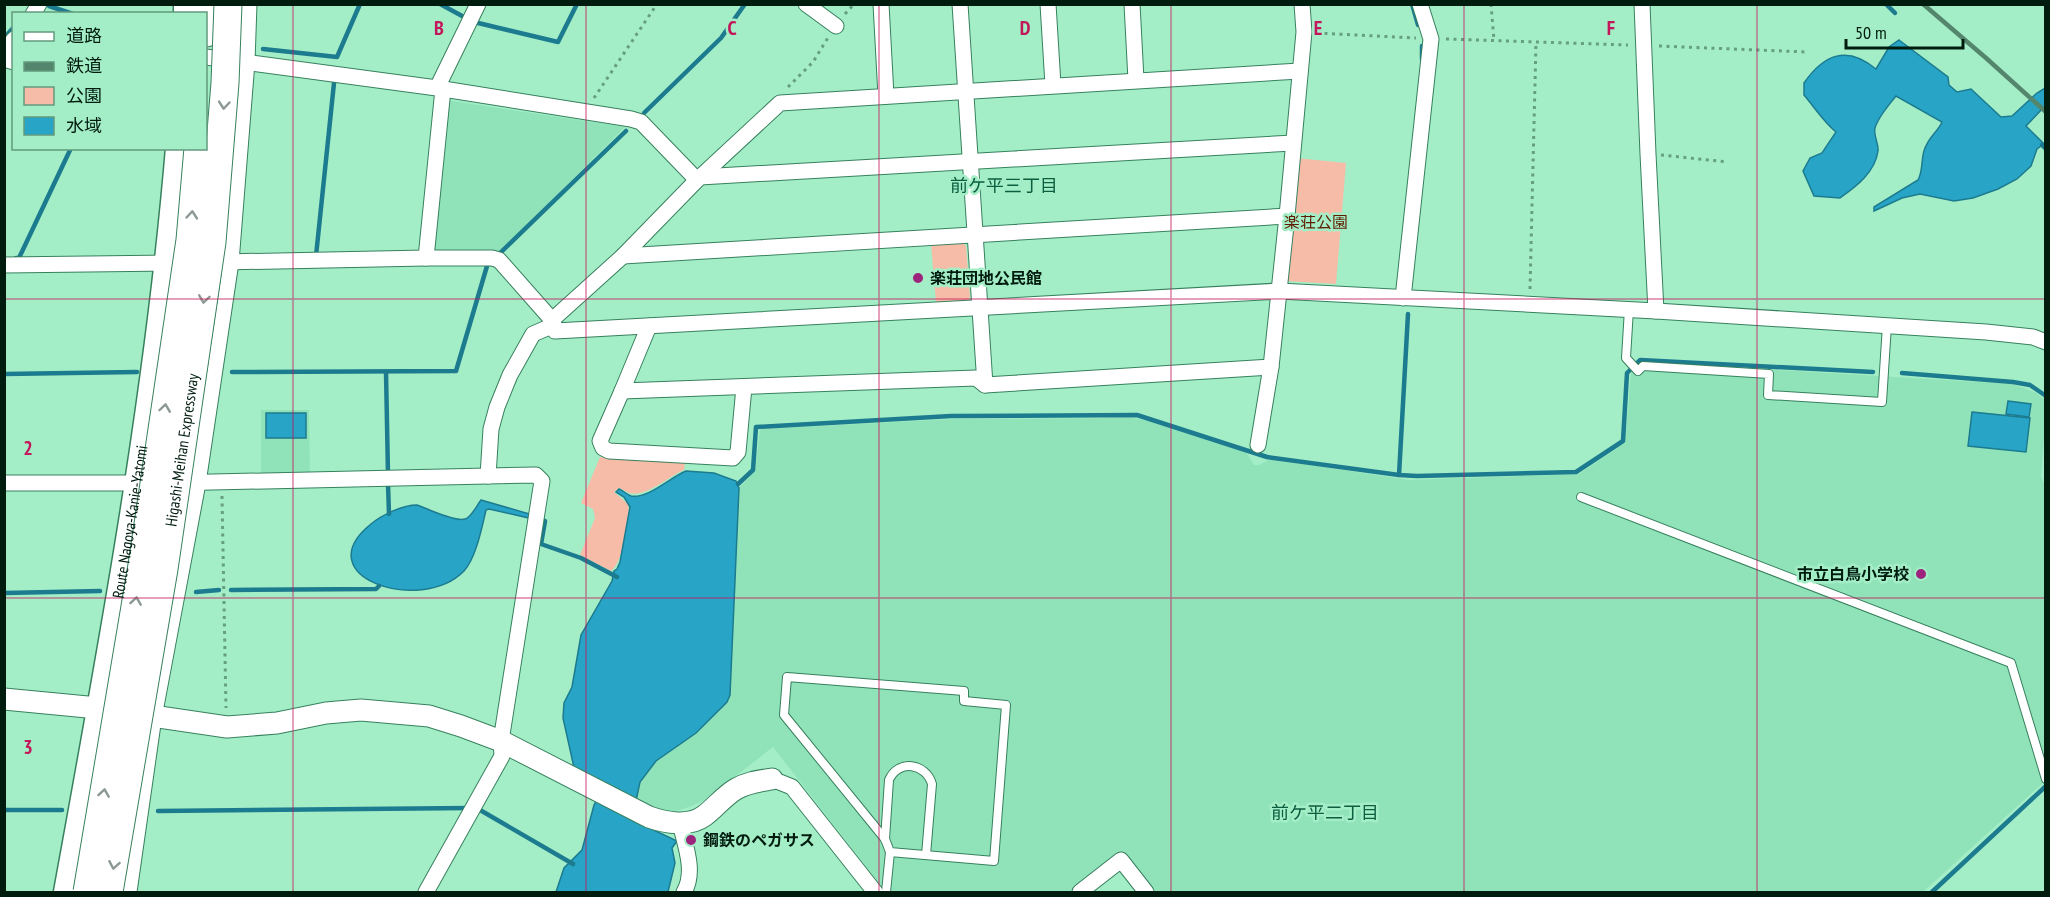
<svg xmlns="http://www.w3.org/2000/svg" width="2050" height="897" font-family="'PT Sans Narrow','Noto Sans JP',sans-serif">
<rect width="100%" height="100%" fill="#a4eec7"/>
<g fill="#90e3b9">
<path d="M446 100 565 118 625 127 496 256 430 258Z"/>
<path d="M1641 362 2012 384 2035 392 2045 400V426L2041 477 2046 487 2045 781 1923 892H1155L1123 851 1072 892H886L773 747 705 800 689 807 673 812 650 811 636 801 640 782 656 761 696 733 727 702 730 695 739 488 755 471 760 429 955 419 1130 418 1141 419 1246 452 1254 465H1259L1270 459 1409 480 1579 474 1625 443 1631 373Z"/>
<path d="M261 410H309L310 476H261Z"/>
</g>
<g fill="#f6bca7">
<path d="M1296 158 1346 163 1336 284 1285 281Z"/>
<path d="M961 241 966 246 970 297 967 301 936 303 931 244Z"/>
<path d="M600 457 685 462 684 470C669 476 643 500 627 492 624 491 622 489 619 488L614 492 628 504 629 512C627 527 623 562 611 571L580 555 595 518 593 509 581 503Z"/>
</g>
<g fill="#28a4c6" stroke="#1c7b8f" stroke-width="1.5">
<path d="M1899 40 1948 77 1949 85 1957 92 1971 89 2001 117 2012 116 2037 93 2045 88V106L2026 126 2044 144 2037 149 2031 166 2017 179 1998 189 1973 198 1954 201 1920 194 1902 198 1874 211V207L1918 180C1923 171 1921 161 1924 151 1928 137 1937 133 1942 122L1896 96C1889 105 1878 117 1875 128 1873 135 1879 144 1878 151 1875 173 1855 187 1840 198L1814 196 1803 171 1810 158 1822 153 1836 132C1823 121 1815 108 1804 95V83C1824 54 1847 45 1876 69L1889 47Z"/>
<path d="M2008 401 2031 404 2029 417 2006 414Z"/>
<path d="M1972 412 2030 418 2026 452 1968 446Z"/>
<rect x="266" y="413" width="40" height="25"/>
<path d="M686 471 714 473 736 481 739 488 730 695 727 702 696 733 656 761 640 782 636 801 626 817 677 841 672 848 675 863 668 892H556L564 868 582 850 594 805 604 786 575 772 563 718 564 703 572 687 581 635 612 581 614 571 617 569 620 562 630 507 624 497 616 492 619 489C624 491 626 494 631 496 648 499 669 478 686 471Z"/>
<path d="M481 500 533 515V519L489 509 486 510C482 527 476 558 464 571 421 615 305 577 371 524 382 515 402 505 417 505 428 509 455 522 465 519 471 518 477 505 481 500Z"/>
</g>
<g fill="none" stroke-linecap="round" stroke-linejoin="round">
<g stroke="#1c7b8f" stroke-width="4.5">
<path d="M440 4 464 17"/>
<path d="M1412 4 1418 25"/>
<path d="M1886 4 1895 13"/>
<path d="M49 6 73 14"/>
<path d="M474 22 558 42 577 4"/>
<path d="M4 38 14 27"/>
<path d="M1422 46V59"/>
<path d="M263 49 337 57 360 4"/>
<path d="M644 113 721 38 745 4"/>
<path d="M2042 145 2046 149"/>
<path d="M316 256 334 83"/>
<path d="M497 256 626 131"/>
<path d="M16 258H19L71 148"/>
<path d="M232 372 456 371 487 266"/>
<path d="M386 372 388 475"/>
<path d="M1902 373 2013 382 2030 385 2046 396"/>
<path d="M4 374 137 372"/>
<path d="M1399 475 1408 314"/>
<path d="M388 484 389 514"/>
<path d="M738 484 753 470 756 427 951 416 1137 415 1267 457 1399 475 1417 476 1576 472 1623 441 1627 373 1640 360 1873 372"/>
<path d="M541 520 545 521 541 544 581 558 617 577"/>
<path d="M231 590 376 589 379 586"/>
<path d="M196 592 219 590"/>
<path d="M4 593 100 591"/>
<path d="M4 810H62"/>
<path d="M480 810 573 864"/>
<path d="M158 811 469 808"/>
<path d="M1932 892 2046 786"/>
</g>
<g stroke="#37805e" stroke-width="10">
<g id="lane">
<path d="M1629 309 1626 358 1638 371 1643 366 1769 374 1768 395 1882 402 1887 325"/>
<path d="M1581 497 2011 663 2046 779"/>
<path d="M885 839 889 780C898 759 926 763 932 784L926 855"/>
<path d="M886 892 890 852 994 861 1006 705 964 701V691L787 677 784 715 885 839 890 852"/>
</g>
</g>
<g stroke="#37805e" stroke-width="17">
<g id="street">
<path d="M806 4 836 26"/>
<path d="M881 4 886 96"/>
<path d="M960 4 985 385"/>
<path d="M1048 4 1053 85"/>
<path d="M1132 4 1136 80"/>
<path d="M1642 4 1648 154 1656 311"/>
<path d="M33 14 39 4"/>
<path d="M4 51 14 39"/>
<path d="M206 57 437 88 631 119 641 122 697 180"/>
<path d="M4 59 14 62"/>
<path d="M1300 71 780 103 697 180 623 256 552 320 555 331 1279 291 1656 311 1986 332 2033 337 2046 342"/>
<path d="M437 88 478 4"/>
<path d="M700 177 1293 143"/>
<path d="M623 256 1287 216"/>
<path d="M426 258 443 89"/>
<path d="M223 262 426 258H492L499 260 552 320"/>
<path d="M4 265 172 263"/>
<path d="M1403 298 1431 39 1420 4"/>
<path d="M649 326 622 391 976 378 985 385 1271 367 1287 216 1304 32 1302 4"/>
<path d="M622 391 600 441 603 448 609 451 733 458 738 452 744 387"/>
<path d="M1258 445 1271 367"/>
<path d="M488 476 491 429 497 407 510 375 533 334 554 325"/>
<path d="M4 483H145"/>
<path d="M169 483 536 475 542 481 501 741 502 756 426 892"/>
<path d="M772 779 792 787 875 892"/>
<path d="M680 823C685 845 696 872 684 892"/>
<path d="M129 892 154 717 198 483 231 262 247 62 249 4"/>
<path d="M1080 892 1121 860 1146 892"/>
</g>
</g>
<g stroke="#37805e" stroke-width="23">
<path id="secondary" d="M4 699 98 708 227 727 277 723 326 713 361 710 429 716 461 726 501 741 649 817C666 823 689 827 704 816 715 808 724 796 736 789 748 782 760 781 772 779"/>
</g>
<g stroke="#37805e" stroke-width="25">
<g id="primary">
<path d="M185 14V4"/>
<path id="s1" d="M65 892C110 646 156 398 177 148"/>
</g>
</g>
<g stroke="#37805e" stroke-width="29">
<path id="highway" d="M206 33V4"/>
</g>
<g stroke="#659e81" stroke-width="3" stroke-dasharray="3 4.5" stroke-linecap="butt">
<path d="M1491 4 1494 41"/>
<path d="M845 14 854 4"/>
<path d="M1317 33 1416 38"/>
<path d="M1446 39 1628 45"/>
<path d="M1659 46 1807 52"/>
<path d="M788 87 813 62 829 36"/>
<path d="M594 98 657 4"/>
<path d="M1661 155 1728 162"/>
<path d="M1530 289 1536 42"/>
<path d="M222 496 226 708"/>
</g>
<use href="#lane" stroke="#fff" stroke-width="8"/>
<use href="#street" stroke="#fff" stroke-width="15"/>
<use href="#secondary" stroke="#fff" stroke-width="21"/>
<use href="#primary" stroke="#fff" stroke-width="22"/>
<use href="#highway" stroke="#fff" stroke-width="27"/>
<path stroke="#53866c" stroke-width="4.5" d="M1923 4 1986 58 2046 112"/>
<g stroke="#37805e" stroke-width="29" stroke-linecap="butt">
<g id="highway-bridge">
<path d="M87 892 142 565 190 240 198 148"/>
<path id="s2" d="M109 892 164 569 212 242 225 83 228 4"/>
</g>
</g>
<use href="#highway-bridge" stroke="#fff" stroke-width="27"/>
</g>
<defs><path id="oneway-chevron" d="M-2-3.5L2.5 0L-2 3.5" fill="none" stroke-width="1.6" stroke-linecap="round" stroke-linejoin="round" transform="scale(1.5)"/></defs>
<g stroke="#8c9993">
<use href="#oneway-chevron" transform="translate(224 105) rotate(95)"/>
<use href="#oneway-chevron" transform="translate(192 215) rotate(-85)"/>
<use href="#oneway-chevron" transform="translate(204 299) rotate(98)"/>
<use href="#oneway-chevron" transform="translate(165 408) rotate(-82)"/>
<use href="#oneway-chevron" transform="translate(136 601) rotate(-81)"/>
<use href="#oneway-chevron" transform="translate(104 793) rotate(-81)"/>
<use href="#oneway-chevron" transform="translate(114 865) rotate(100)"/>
</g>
<path fill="none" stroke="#c2185b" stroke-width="1.5" stroke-opacity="0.55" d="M293 4V892M586 4V892M879 4V892M1171 4V892M1464 4V892M1757 4V892M4 299H2046M4 598H2046"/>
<g fill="#9d247c" stroke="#a4eec7" stroke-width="2">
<circle cx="918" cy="278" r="6"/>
<circle cx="1921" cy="574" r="6"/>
<circle cx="691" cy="840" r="6"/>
</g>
<g text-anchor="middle" stroke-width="5" stroke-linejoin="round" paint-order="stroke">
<g font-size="16" fill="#5e1c00" stroke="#a4eec7">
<text x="1316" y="228">楽荘公園</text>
</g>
<g font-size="16" font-weight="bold" fill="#001c0f" stroke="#a4eec7" text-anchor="start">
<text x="930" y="284">楽荘団地公民館</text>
<text x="1909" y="580" text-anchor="end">市立白鳥小学校</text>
<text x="703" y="846">鋼鉄のペガサス</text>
</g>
<g font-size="16" fill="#001c0f" stroke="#a4eec7">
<text dy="6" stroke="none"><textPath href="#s2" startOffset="448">Higashi-Meihan Expressway</textPath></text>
<text dy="6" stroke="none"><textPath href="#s1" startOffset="376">Route Nagoya-Kanie-Yatomi</textPath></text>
</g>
<g font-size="18" fill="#0b5e3f" stroke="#a4eec7">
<text x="1004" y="192">前ケ平三丁目</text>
<text x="1325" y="819">前ケ平二丁目</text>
</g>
</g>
<g font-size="20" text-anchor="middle" font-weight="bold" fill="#c2185b" stroke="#a4eec7" stroke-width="5" stroke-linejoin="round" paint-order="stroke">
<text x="439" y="35">B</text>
<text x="732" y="35">C</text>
<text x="1025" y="35">D</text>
<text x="1318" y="35">E</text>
<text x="1611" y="35">F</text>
<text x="28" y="455">2</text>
<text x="28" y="754">3</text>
</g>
<rect width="2050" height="897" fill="none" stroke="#001c0f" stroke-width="12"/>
<rect x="12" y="12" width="195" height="138" fill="#a4eec7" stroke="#629a7d" stroke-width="1.5"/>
<rect x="24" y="32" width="30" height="9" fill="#ffffff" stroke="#629a7d" stroke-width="1.5"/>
<text x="66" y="42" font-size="18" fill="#001c0f">道路</text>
<rect x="24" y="62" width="30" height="9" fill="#53866c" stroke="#629a7d" stroke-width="1.5"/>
<text x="66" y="72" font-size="18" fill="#001c0f">鉄道</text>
<rect x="24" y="87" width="30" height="18" fill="#f6bca7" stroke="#629a7d" stroke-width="1.5"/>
<text x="66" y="102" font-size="18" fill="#001c0f">公園</text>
<rect x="24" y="117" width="30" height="18" fill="#28a4c6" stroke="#629a7d" stroke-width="1.5"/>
<text x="66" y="132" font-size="18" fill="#001c0f">水域</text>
<path d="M1846 39v9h117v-9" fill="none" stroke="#001c0f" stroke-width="3"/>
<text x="1855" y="39" font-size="18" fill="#001c0f" stroke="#a4eec7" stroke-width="4.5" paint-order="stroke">50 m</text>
</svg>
